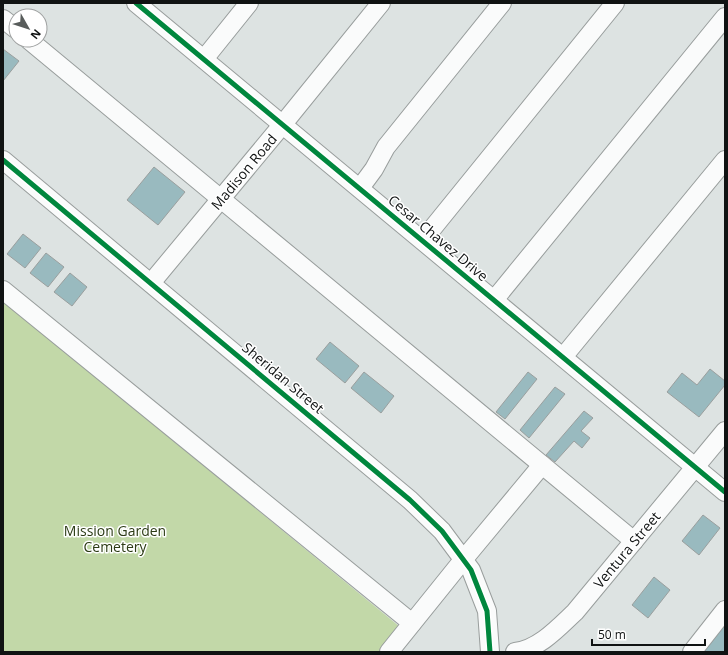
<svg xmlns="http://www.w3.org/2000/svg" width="728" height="655" font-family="'Open Sans',sans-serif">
<rect width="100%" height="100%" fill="#dde3e2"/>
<path fill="#c2d8a8" d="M3 301 400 627 380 652H3Z"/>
<g fill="#99babf" stroke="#9a9f9e">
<path d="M3 49 19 61 3 81Z"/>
<path d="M154 167 185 192 158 225 127 200Z"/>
<path d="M23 234 41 248 25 268 7 254Z"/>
<path d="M46 253 64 267 48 287 30 273Z"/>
<path d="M70 273 87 287 72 306 54 292Z"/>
<path d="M330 342 359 366 345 383 316 359Z"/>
<path d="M710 369 725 381V385L699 417 667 392 682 373 697 385Z"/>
<path d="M364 372 394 396 381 413 351 388Z"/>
<path d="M528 372 537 379 505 419 496 412Z"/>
<path d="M555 387 565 394 529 438 520 430Z"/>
<path d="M584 411 593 418 581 431 590 438 582 448 574 441 555 462 546 455Z"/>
<path d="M703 515 720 528 699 555 682 541Z"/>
<path d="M654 577 670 590 648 618 632 605Z"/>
<path d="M725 624V652H702Z"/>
</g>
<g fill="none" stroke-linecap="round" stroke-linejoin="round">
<g stroke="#989d9c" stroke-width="20">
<g id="minor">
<path d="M136 3 725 492"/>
<path d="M3 19 16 29"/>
<path d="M29 40 634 541"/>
<path d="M204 59 249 3"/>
<path d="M3 160 410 500 442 531 471 570 487 611 490 652"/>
<path d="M360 188 374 169 386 147 502 3"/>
<path d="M423 240 615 3"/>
<path d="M151 283 283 124 381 3"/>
<path d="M3 290 412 623"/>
<path d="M494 300 725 17"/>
<path d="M563 357 725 160"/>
<path d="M389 652 463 560 542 465"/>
<path d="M515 652C539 649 558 628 575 612L725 431"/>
<path d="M692 652 725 610"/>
</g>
</g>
<use href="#minor" stroke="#fafbfb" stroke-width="18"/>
<g stroke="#fff" stroke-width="8">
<g id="cycleway">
<path d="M136 3 725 492"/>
<path d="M3 160 410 500 442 531 471 570 487 611 490 652"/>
</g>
</g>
<use href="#cycleway" stroke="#00873e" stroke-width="5"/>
</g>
<g text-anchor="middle" stroke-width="3" stroke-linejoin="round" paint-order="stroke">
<g font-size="14" fill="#101313" stroke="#fff">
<text transform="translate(244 172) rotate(-50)" y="5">Madison Road</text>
<text transform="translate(438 238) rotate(40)" y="5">Cesar Chavez Drive</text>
<text transform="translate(283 378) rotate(40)" y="5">Sheridan Street</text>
<text transform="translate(627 550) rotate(-50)" y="5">Ventura Street</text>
</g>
<g font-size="14" fill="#2c3b15" stroke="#fff">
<text x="115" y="536">Mission Garden<tspan x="115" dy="16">Cemetery</tspan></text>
</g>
</g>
<rect width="728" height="655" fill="none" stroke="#101313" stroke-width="8"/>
<g transform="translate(28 28) rotate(129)"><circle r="19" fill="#ffffff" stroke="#9fa1a1"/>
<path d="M0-3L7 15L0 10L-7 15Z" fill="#585c5b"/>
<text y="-6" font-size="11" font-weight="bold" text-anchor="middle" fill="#101313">N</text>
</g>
<path d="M592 639v6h113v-6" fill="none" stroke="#101313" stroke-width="2"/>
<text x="598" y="639" font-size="12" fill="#101313" stroke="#ffffff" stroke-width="3" paint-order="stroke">50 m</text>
</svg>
